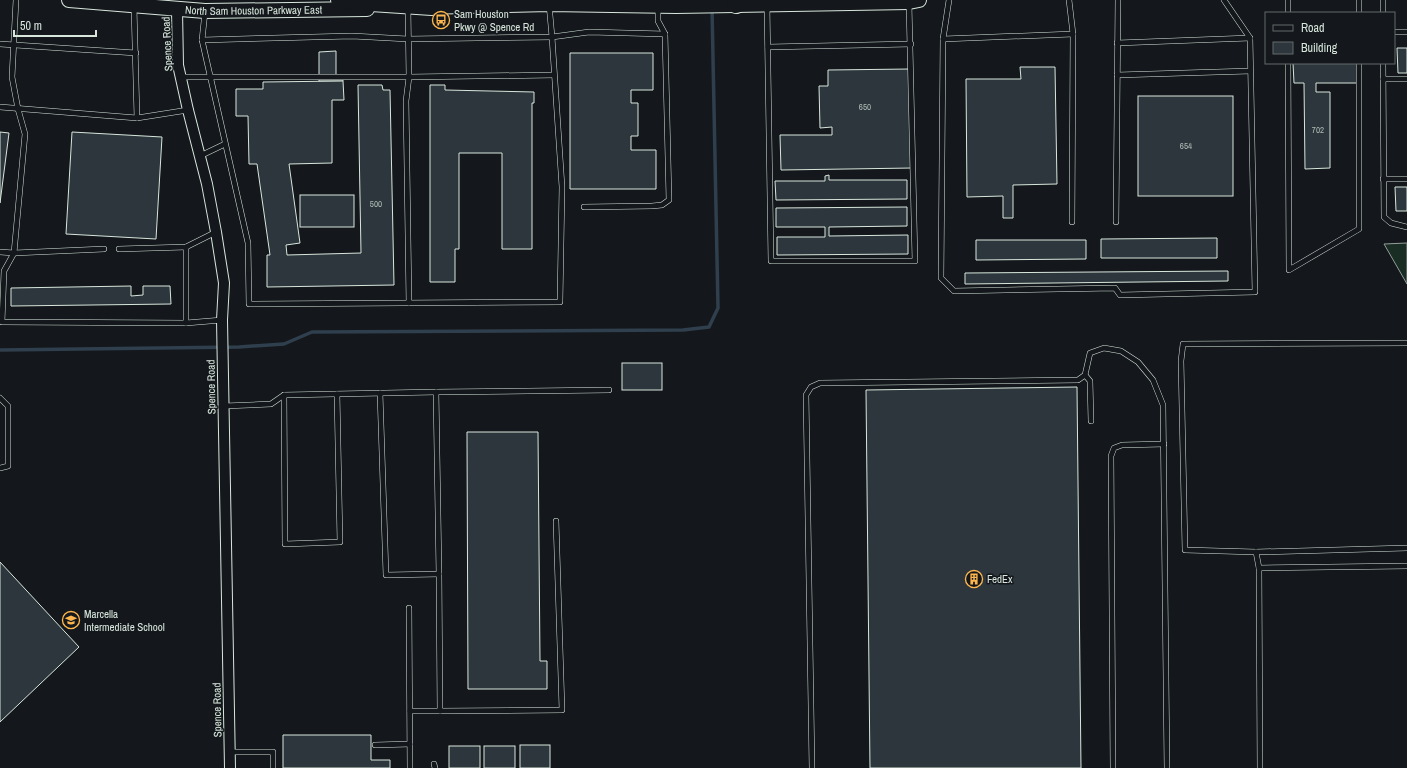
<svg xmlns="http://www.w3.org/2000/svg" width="1407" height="768" font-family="'Archivo Narrow',sans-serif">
<rect width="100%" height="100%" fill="#14181c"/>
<path fill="#1a2d24" stroke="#939e99" d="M1407 243V284L1384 244Z"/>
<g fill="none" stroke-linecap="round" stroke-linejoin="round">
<path stroke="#2f3f4d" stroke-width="3.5" d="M0 350 239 347 284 344 312 332 683 330 709 327 718 308 712 8"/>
</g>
<g fill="#2c363c" stroke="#d8e6dc">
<path d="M1397 48H1407V73H1398Z"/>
<path d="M336 51V78H343V81H319V52Z"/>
<path d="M570 53H653V90H631V103H638V136H631V150H656V189H570Z"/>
<path d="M1293 63H1359V83H1316V92H1330V168L1305 169 1304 83H1294Z"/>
<path d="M1020 67H1055L1057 184 1013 185V218H1003V196L967 197 966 79H1021Z"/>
<path d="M910 69 912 168 781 170 780 135H832V127L820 128 819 86H828V70Z"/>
<path d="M343 81 344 100H332V163L289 164 300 243 286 245 287 255 361 253 358 85H382L383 90H390L394 285 267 287V255H270L257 164H249L248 116H236V89H263V82Z"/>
<path d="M430 85H445V90L534 92V103H532V249H502V153H459V249H455V282H430Z"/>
<rect x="1138" y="96" width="95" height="100"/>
<path d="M0 132 9 133 0 203Z"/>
<path d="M72 132 162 137 156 239 66 234Z"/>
<path d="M829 175V180H907V199L776 200 775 181H825V176Z"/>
<path d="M1395 187H1407V211H1396Z"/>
<rect x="300" y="195" width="54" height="32"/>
<path d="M907 207V226L829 227V236L908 235V254L777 255V237H825V227H776V208Z"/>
<path d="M1217 238V258H1101V239Z"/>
<path d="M976 240H1086V259L976 260Z"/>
<path d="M1228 271V281L965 284V273Z"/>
<path d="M131 286V296L143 295V286H170L171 304 11 306V288Z"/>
<rect x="622" y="363" width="40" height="27"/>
<path d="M1077 387 1081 768H870L866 390Z"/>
<path d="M467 432H538L540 661H547V689H468Z"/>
<path d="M0 562 79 647 0 722Z"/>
<path d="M283 735H371V760H390V768H283Z"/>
<rect x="520" y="745" width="30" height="23"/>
<rect x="449" y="746" width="31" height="22"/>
<rect x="484" y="746" width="31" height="22"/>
</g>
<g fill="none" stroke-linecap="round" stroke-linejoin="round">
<g stroke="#d8e6dc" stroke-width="6">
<g id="service">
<path d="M16 0 12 77 18 109 25 134 14 253 4 271 2 322 186 323 222 320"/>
<path d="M949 0 943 39 941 278 954 291 1115 288 1120 295 1255 292 1250 38 1224 0"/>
<path d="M1069 0 1073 34 1072 222"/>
<path d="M1288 0V13"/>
<path d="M1359 0V13"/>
<path d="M767 6 771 261H915L909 4"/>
<path d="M134 7 137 118 188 110"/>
<path d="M408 9 409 77 406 101 409 303"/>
<path d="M205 12 202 40 248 243 249 304 560 302 562 187 552 37 589 32 665 34"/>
<path d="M1383 13V0"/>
<path d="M1394 32H1407"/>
<path d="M943 39 1073 34"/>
<path d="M202 40 352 36 408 39 552 37 549 4"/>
<path d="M1117 43 1250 38"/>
<path d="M0 44 136 53"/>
<path d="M768 47 911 44"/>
<path d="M1288 63 1289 270 1359 229V63"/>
<path d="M1383 63 1384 217 1391 223 1407 227"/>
<path d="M1117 75 1250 71"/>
<path d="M180 77H409L554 75"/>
<path d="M1383 79H1407"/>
<path d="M0 107 137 118"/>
<path d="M200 156 225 144"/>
<path d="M1383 179H1407"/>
<path d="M584 207 652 206 662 205 669 200 665 34 658 21V7"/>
<path d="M1116 222 1118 0"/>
<path d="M119 249 186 247 216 232"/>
<path d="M0 252 14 253 104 249"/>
<path d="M186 323V247"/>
<path d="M1407 343 1183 344 1181 361 1185 550 1256 552 1407 548"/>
<path d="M1085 375 1090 381 1091 421"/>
<path d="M380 393 386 575 439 574 436 392 609 390"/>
<path d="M284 395 285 544 340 542 337 394"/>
<path d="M0 398 8 406V466L0 468"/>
<path d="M224 406 271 404 284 395 436 392"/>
<path d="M1256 552 1259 568 1260 768"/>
<path d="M1259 568 1407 566"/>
<path d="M439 574 440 711 562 710 556 521"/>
<path d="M409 608 410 768"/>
<path d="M410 711H440"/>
<path d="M375 745 410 744"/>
<path d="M229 752H273V768"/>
<path d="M434 764 435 768"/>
<path d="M812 768 806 395 811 387 820 383 1078 380 1085 375 1090 353 1104 348 1121 351 1138 362 1153 380 1163 405 1167 768"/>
<path d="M1113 768 1111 456 1114 448 1122 445 1164 444"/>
</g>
</g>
<g stroke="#d8e6dc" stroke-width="12">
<path id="minor" d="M177 10 178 65 188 110 207 184 216 232 224 283 222 320 230 768"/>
</g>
<g stroke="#d8e6dc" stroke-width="16">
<g id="secondary">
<path id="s1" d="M69 0 205 11 367 9"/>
<path d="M422 7 549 4 676 6 909 2 919 0"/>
</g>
</g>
<g stroke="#d8e6dc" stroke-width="20">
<g id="motorway">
<path d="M340 0 432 6"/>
<path d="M736 4 745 0"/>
</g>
</g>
<use href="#service" stroke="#14181c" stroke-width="5"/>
<use href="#minor" stroke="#14181c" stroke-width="10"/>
<use href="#secondary" stroke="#14181c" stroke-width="14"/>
<use href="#motorway" stroke="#14181c" stroke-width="18"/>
</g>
<defs>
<g id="bus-ring" transform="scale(0.9)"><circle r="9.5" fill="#14181c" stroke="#ffb74d" stroke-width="1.5"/><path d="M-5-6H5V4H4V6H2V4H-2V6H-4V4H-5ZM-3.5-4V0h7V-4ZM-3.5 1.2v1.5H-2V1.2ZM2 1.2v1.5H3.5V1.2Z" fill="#ffb74d"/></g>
<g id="building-ring" transform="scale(0.9)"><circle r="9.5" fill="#14181c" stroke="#ffb74d" stroke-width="1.5"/><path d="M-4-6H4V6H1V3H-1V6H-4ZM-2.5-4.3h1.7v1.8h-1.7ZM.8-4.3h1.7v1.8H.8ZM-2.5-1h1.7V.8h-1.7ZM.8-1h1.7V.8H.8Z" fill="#ffb74d"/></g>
<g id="school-ring" transform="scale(0.9)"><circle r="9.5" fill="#14181c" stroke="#ffb74d" stroke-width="1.5"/><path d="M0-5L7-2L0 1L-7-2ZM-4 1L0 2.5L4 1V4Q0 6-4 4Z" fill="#ffb74d"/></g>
</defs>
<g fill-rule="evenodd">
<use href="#bus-ring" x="441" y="20"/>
<use href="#building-ring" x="974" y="579"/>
<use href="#school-ring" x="71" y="620"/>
</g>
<g text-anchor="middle" stroke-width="3" stroke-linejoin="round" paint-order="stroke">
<g font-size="9" fill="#adbab4">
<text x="865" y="110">650</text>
<text x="1318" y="133">702</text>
<text x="1186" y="149">654</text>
<text x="376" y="207">500</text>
</g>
<g font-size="11" fill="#d8e6dc" stroke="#14181c">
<text dy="4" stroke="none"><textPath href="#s1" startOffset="185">North Sam Houston Parkway East</textPath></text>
<text transform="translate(167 44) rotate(-93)" y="4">Spence Road</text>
<text transform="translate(211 387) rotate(-91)" y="4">Spence Road</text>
<text transform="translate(217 710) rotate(-91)" y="4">Spence Road</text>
</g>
<g font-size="11" fill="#d8e6dc" stroke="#14181c" text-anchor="start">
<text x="454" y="18">Sam Houston<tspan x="454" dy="13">Pkwy @ Spence Rd</tspan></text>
<text x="987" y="583">FedEx</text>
<text x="84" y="618">Marcella<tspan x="84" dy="13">Intermediate School</tspan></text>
</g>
</g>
<rect x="1265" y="12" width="130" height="52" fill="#14181c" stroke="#626a69"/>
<rect x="1273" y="25" width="20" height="6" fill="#14181c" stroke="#626a69"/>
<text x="1301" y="32" font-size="12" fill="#d8e6dc">Road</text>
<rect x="1273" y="42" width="20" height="12" fill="#2c363c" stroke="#626a69"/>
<text x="1301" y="52" font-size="12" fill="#d8e6dc">Building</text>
<path d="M14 30v6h82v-6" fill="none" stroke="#d8e6dc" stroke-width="2"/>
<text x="20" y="30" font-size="12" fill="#d8e6dc" stroke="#14181c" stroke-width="3" paint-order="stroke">50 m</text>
</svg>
